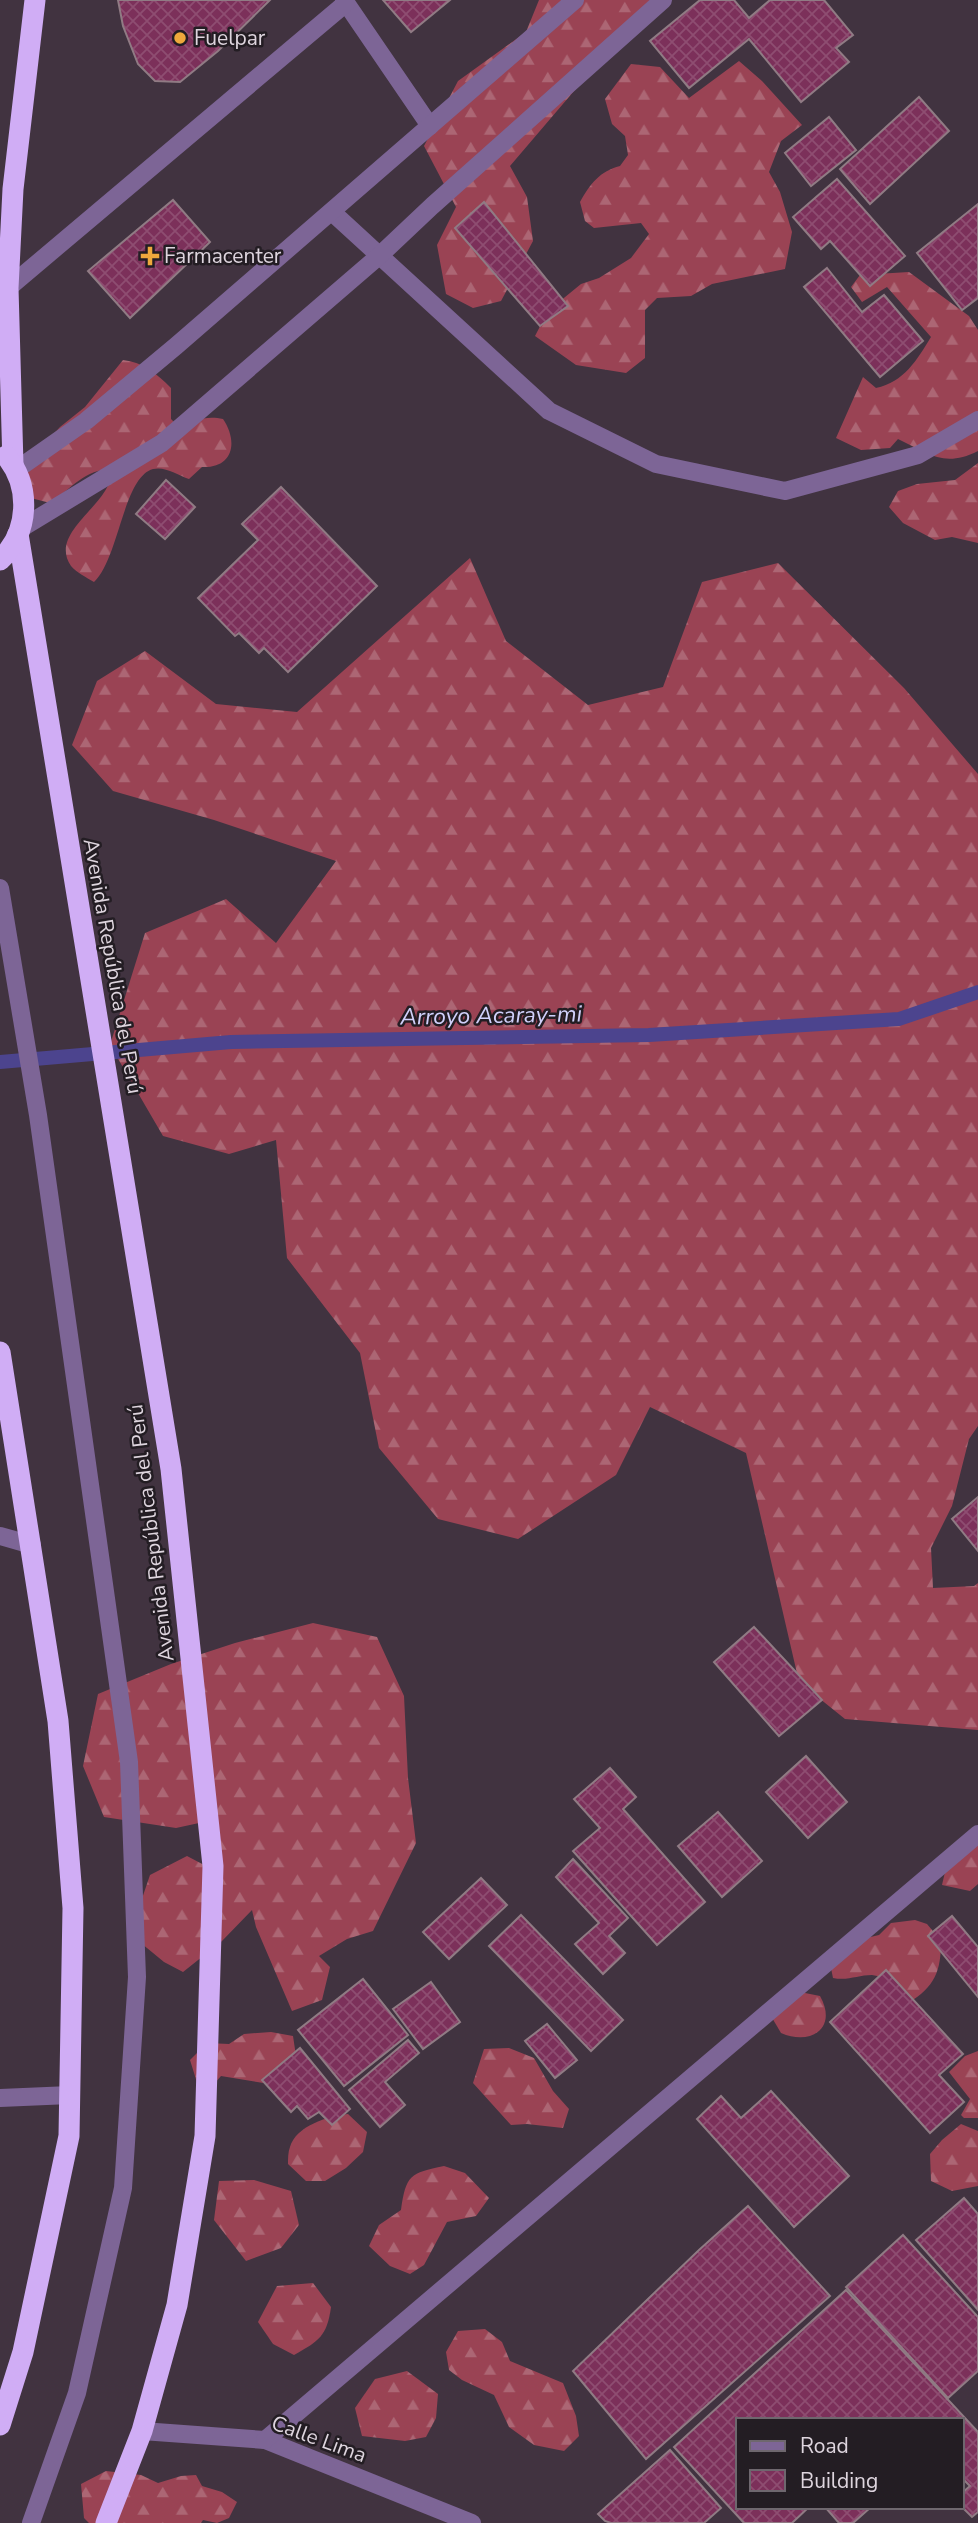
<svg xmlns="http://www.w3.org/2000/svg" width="978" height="2523" font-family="'Nunito Sans',sans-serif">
<defs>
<pattern id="forest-firs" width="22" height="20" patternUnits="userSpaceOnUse" patternTransform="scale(1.75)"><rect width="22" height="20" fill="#9a4354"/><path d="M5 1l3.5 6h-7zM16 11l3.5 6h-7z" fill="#ac6674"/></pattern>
<pattern id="building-cross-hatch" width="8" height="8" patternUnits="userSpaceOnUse" patternTransform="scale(1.75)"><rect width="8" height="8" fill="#7c305a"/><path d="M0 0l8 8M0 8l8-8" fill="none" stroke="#8e4d71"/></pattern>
</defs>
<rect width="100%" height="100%" fill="#413340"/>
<g fill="url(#forest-firs)">
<path d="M539 0H670L580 84 510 166 527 197 533 241 501 301 473 308 446 294 437 245 456 207 424 146 458 81 526 32Z"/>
<path d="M739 61 762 81 802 125 781 141 769 172 780 192 792 232 785 269 712 284 691 296 657 298 645 310V358L626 373 576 365 535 336 548 311 581 284 599 278 631 258 649 234 641 223 594 228 585 221 580 202C590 184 600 171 620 166L628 155 625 136 612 124 605 99 631 64 660 67 689 98Z"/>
<path d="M909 272 969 316 978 330V451C944 468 929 454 898 439L890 448 861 450 836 438 863 377 876 388C904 382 917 360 931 337L887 287 862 302 851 287 860 275Z"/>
<path d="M123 360C143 362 157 374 171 388V419L178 426C194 421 206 415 223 419 238 441 234 468 202 467L189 479C178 475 165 466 153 469 123 477 119 559 94 582 86 577 77 573 71 566 47 531 114 504 112 469 85 469 71 489 50 503L31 498 25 480 29 461 60 427 85 407Z"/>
<path d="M978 463V543L952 537 935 540 903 523 889 507 898 491 917 484 955 480Z"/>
<path d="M470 558 506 641 588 705 663 687 702 582 778 563 904 688 978 774V1426L969 1439 952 1506 931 1548 933 1588 974 1586 978 1583V1730L845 1719 799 1682 746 1453 650 1407 616 1475 518 1539 438 1519 379 1448 360 1353 287 1258 276 1140 229 1154 163 1136 110 1045 145 933 226 899 276 943 336 861 214 820 113 791 72 745 97 681 145 651 216 704 297 712Z"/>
<path d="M313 1623 377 1637 404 1696 408 1778 416 1843 373 1931 347 1939 319 1956 330 1967 322 2000 292 2011 256 1927 252 1910 222 1941 183 1972 164 1962 130 1934 150 1875 187 1856 206 1866 199 1823 176 1828 104 1817 83 1766 98 1694 171 1664 235 1643Z"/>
<path d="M978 1826V1884L970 1891 942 1885 949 1855Z"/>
<path d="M915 1920 927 1924 941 1941C941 1971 935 1987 908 2003 899 1994 886 1976 872 1975 858 1975 848 1981 833 1978L831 1968 862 1939 879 1935 891 1923Z"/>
<path d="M800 1992 820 1996C838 2028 811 2046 781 2033L771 2016Z"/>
<path d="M271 2032 293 2036 296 2056 276 2085 221 2076 214 2084 199 2089 190 2060 207 2043 229 2044 244 2034Z"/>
<path d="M509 2048 534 2058 553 2091 569 2109 563 2128 527 2124 511 2125 473 2083 484 2049Z"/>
<path d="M978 2051V2118H964L961 2115 970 2099 949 2072 965 2056Z"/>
<path d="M348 2114 367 2132 363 2152 346 2168 325 2181H306L288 2164C288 2159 288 2152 290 2147 296 2126 328 2116 348 2114Z"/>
<path d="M961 2124 978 2131V2186L952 2191 931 2181 930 2154 942 2140Z"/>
<path d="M444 2166 465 2173 489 2198 476 2216 447 2222 424 2265 410 2274 390 2266 369 2246 379 2225 401 2210C406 2175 410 2173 444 2166Z"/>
<path d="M254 2180 291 2191 299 2225 281 2248 246 2261 214 2220 219 2181Z"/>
<path d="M313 2283 331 2307C327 2336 319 2341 294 2355L273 2344 258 2322 277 2286Z"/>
<path d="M485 2329 502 2342 510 2361 563 2383 576 2416 579 2436 564 2451 534 2445 509 2427 494 2395 462 2380 449 2370 446 2352 458 2331Z"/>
<path d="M407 2371 438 2394 436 2418 426 2437 405 2441 362 2436 355 2408 375 2379Z"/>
<path d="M106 2471 141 2475 158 2483 181 2476 196 2475 202 2486 222 2492 237 2502 229 2518 217 2523 203 2520 201 2523H89L84 2518 81 2484Z"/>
</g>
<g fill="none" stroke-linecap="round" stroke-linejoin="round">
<path stroke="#4c448e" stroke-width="14" d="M0 1062 231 1042 649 1035 899 1019 978 992"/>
</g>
<g fill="url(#building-cross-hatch)" stroke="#907b84" stroke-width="2">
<path d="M118 0H270L218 51 180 82 155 81 138 64 123 26Z"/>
<path d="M383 0H450L411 32Z"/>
<path d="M700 0H734L749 18 770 0H824L853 35 836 48 849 62 801 102 749 39 689 88 650 41Z"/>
<path d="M919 97 949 131 870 204 840 169Z"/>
<path d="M829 117 856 150 811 186 785 153Z"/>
<path d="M837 179 905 256 870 286 830 241 821 249 793 217Z"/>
<path d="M173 200 210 242 130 318 88 271Z"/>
<path d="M484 202 568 306 540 326 455 228Z"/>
<path d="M978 204V298L962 310 917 253Z"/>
<path d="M827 268 862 312 884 295 923 341 880 377 804 287Z"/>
<path d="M166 480 195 507 165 539 136 514Z"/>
<path d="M281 487 377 586 288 672 264 648 259 653 239 633 235 636 198 598 258 540 242 524Z"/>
<path d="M978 1497V1551L952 1519Z"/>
<path d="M754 1627 822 1700 779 1736 714 1662Z"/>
<path d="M806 1756 847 1802 808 1838 766 1792Z"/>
<path d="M610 1768 636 1797 623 1809 705 1902 657 1945 573 1851 600 1828 574 1799Z"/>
<path d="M718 1812 762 1861 722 1897 678 1846Z"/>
<path d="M573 1859 628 1918 609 1936 625 1953 603 1974 575 1944 599 1923 556 1877Z"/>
<path d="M481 1878 507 1905 449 1959 423 1932Z"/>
<path d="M521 1915 623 2020 591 2051 489 1946Z"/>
<path d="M952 1916 978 1947V1997L928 1936Z"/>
<path d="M886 1970 963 2054 939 2075 964 2102 930 2133 830 2022Z"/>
<path d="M363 1979 408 2035 344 2086 298 2030Z"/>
<path d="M431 1982 460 2022 423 2049 393 2009Z"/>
<path d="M547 2024 577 2060 555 2078 525 2041Z"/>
<path d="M408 2040 419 2053 385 2082 405 2105 380 2127 349 2090Z"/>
<path d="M300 2048 350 2109 332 2125 319 2112 308 2119 297 2106 291 2112 262 2080Z"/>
<path d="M771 2091 849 2176 794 2227 697 2119 721 2096 741 2118Z"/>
<path d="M964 2198 978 2214V2310L916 2240Z"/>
<path d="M748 2206 830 2296 646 2459 573 2371 699 2250Z"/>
<path d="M903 2235 978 2317V2371L948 2398 846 2287Z"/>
<path d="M846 2290 978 2432V2512L972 2517 962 2507V2493L970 2486 962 2478V2420H738V2507H809L792 2523H744L674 2447Z"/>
<path d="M670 2450 721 2508 704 2523H611L605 2521 598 2514Z"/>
<path d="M825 2507H871L853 2523H839Z"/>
</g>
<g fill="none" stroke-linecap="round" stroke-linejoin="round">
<g stroke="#7d6596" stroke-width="18">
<path d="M344 0 430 126"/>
<path d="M332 212 549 411 656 464 785 491 918 455 978 420"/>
<path d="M8 288 346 3"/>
<path d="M16 470 86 421 176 346 575 0"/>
<path d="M20 529 162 443 379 256 432 206 663 0"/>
<path d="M0 888 38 1115 129 1762 137 1977 123 2188 77 2393 31 2523"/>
<path d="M0 1536 32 1545"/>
<path d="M0 2098 70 2095"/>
<path d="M142 2431 265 2440 472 2523"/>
<path d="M265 2440 978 1834"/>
</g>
<g stroke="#d0adf5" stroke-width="21">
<path d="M13 465 8 288 13 189 35 0"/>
<path d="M18 534 171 1469 213 1866 205 2136 177 2305 142 2431 106 2523"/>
<path d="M0 560C30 532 31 486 6 456"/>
<path d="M0 1352 58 1721 73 1908 69 2136 23 2352 0 2425"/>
</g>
</g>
<g fill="#eea83c" stroke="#231d23" stroke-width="2.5">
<circle cx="180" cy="38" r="7"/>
<path d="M146.5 245.5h7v7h7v7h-7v7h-7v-7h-7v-7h7z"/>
</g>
<g text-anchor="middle" stroke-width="5" stroke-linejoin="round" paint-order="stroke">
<g font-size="21" fill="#ded5de" stroke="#231d23" text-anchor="start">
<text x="194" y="45">Fuelpar</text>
<text x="164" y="263">Farmacenter</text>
</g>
<g font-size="21" fill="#ded5de" stroke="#231d23">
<text transform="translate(113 966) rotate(80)" y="7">Avenida República del Perú</text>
<text transform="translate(151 1533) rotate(-97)" y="7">Avenida República del Perú</text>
<text transform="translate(319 2439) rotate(20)" y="7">Calle Lima</text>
</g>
<g font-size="23" font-style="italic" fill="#d0d0fa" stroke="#231d23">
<text transform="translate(491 1015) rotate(-1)" y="8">Arroyo Acaray-mi</text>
</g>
</g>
<rect x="736" y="2418" width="228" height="91" fill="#231d23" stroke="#6e676e" stroke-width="2"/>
<rect x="750" y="2441" width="35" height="10" fill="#7d6596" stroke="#6e676e" stroke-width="2"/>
<text x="800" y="2453" font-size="21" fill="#ded5de">Road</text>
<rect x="750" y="2470" width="35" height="21" fill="url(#building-cross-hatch)" stroke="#6e676e" stroke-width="2"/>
<text x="800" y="2488" font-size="21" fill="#ded5de">Building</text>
</svg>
